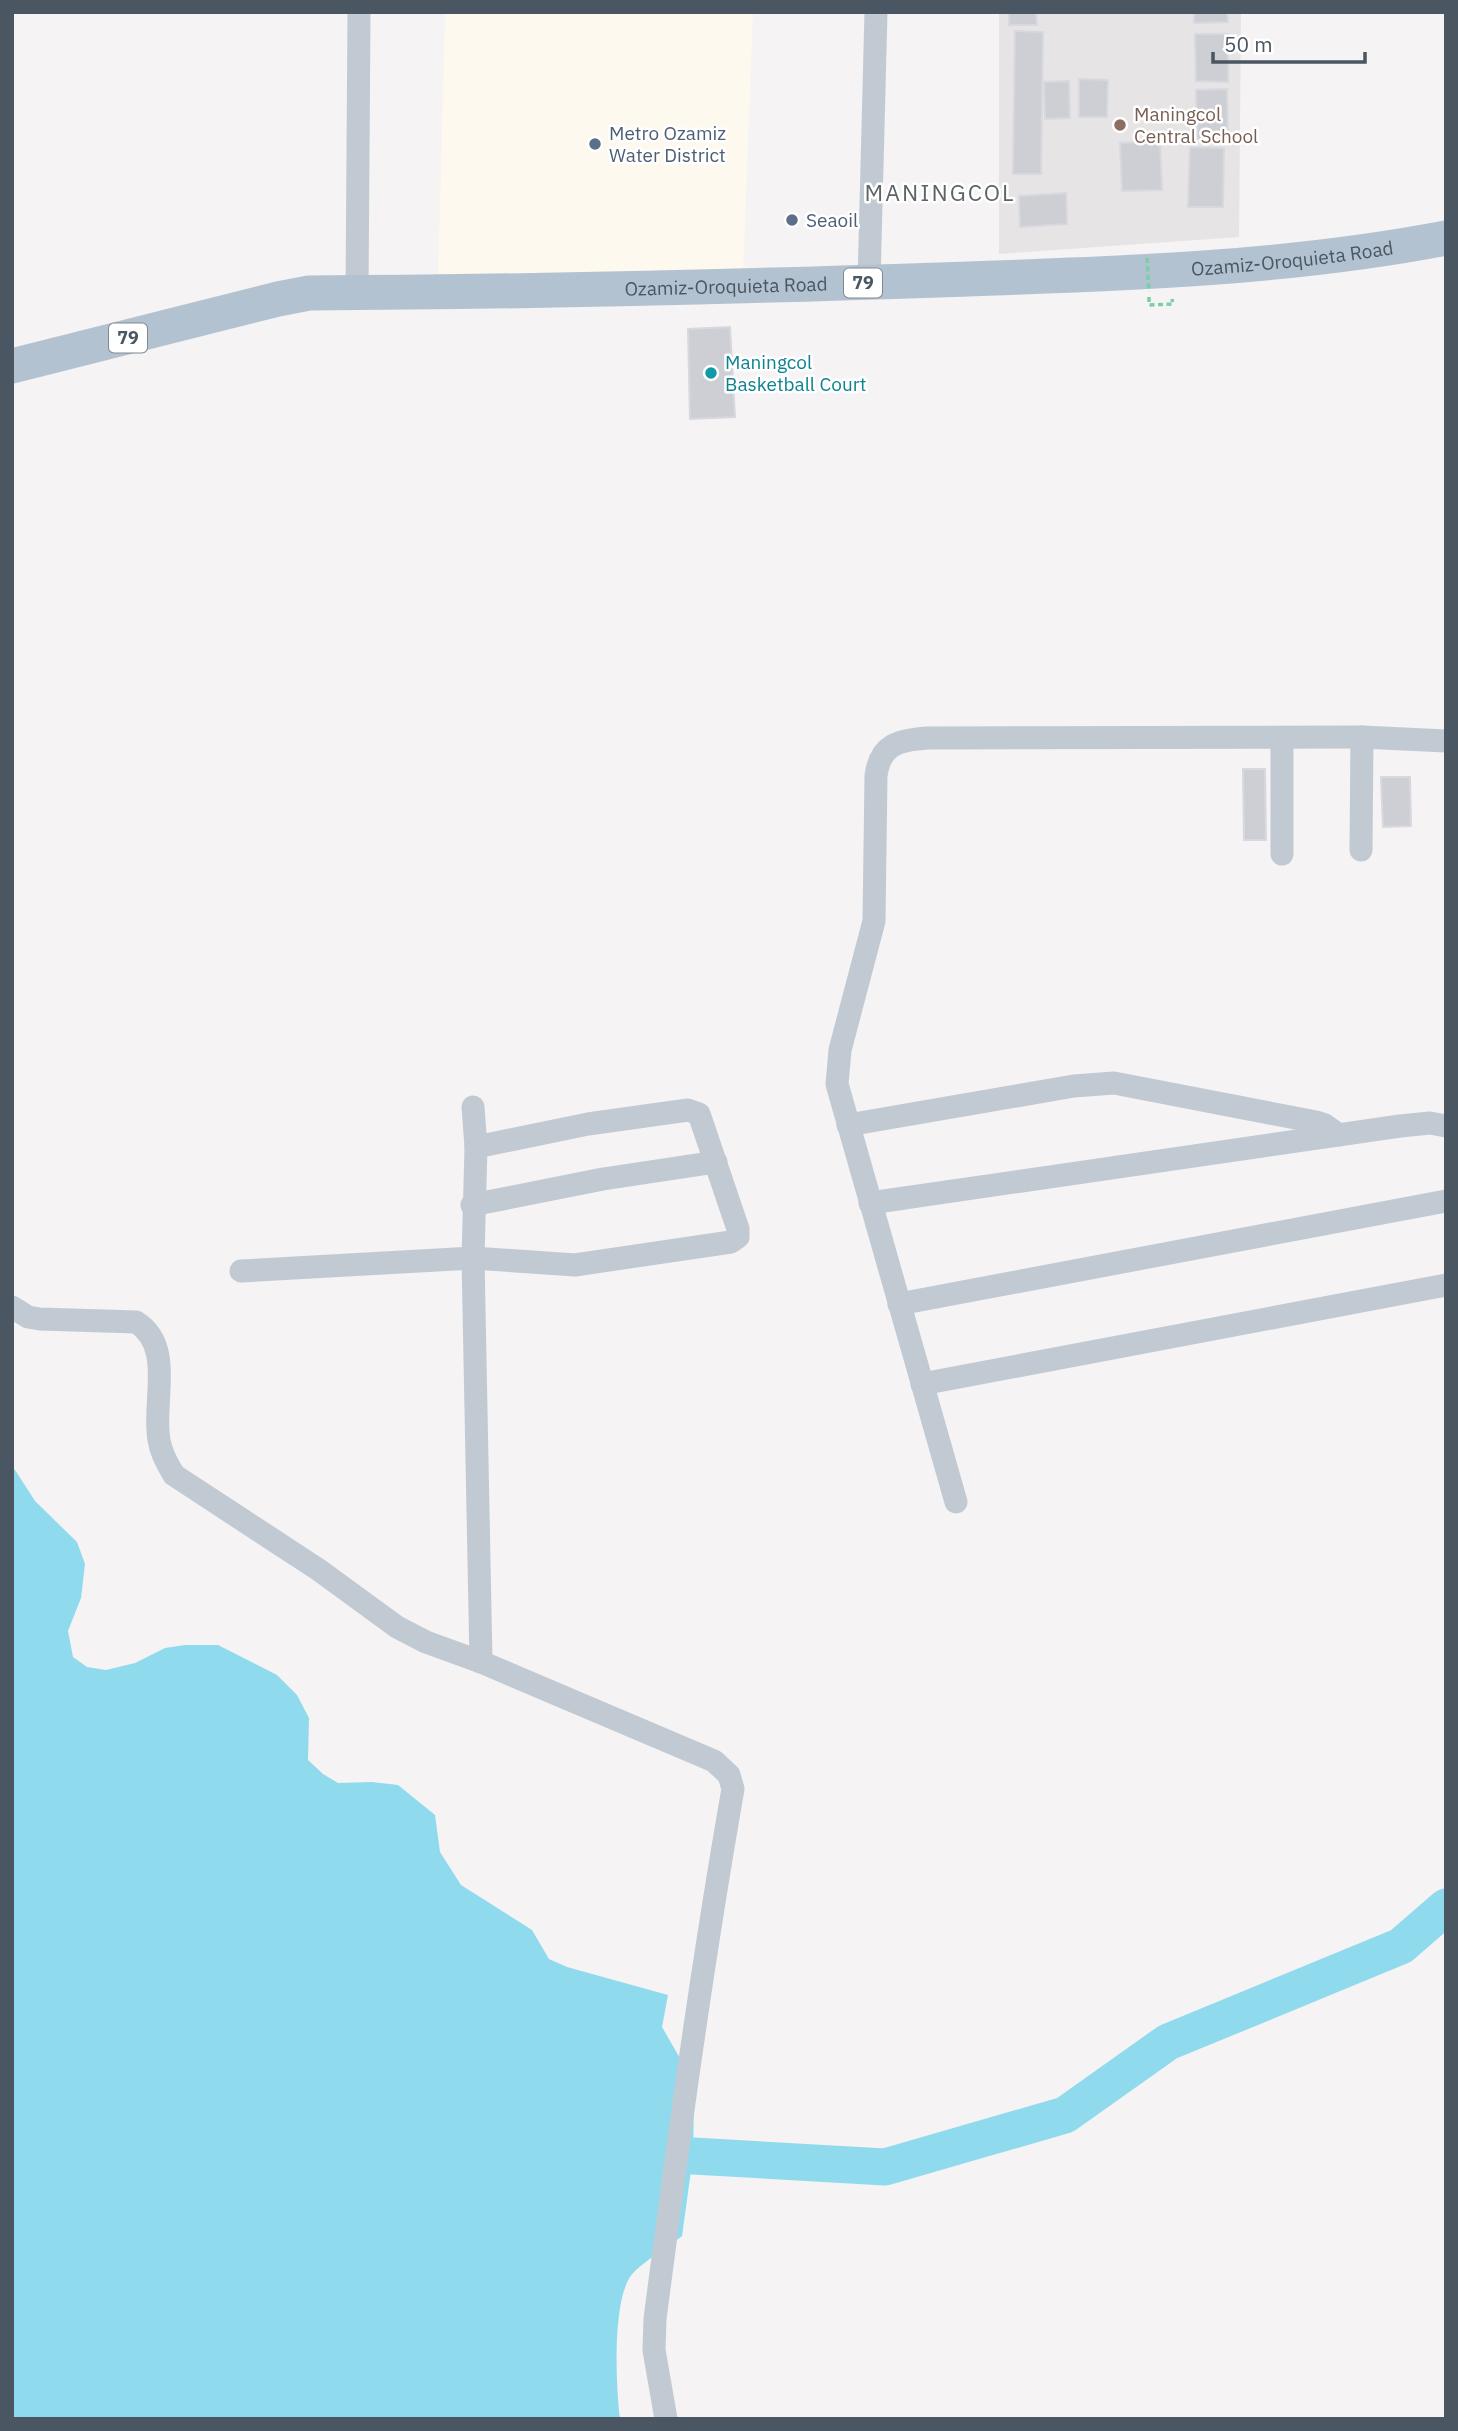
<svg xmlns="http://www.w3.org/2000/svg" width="1458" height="2431" font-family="'IBM Plex Sans',sans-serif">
<rect width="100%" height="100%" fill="#f5f3f3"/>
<path fill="#fdf9ef" d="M445 12H753L743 275 438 280Z"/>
<path fill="#e6e4e5" d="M999 12H1241L1239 237 999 254Z"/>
<path fill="#90daee" d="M12 1468 15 1470 35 1501 77 1542 85 1564 81 1598 68 1631 73 1657 87 1667 106 1670 135 1663 165 1648 185 1645H218L277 1675 297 1695 309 1718 308 1760 323 1774 338 1783 372 1782 398 1785 435 1815 440 1852 461 1885 532 1930 549 1959 567 1967 668 1995 662 2027 681 2060 694 2095 693 2156 682 2236C669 2246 638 2265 630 2277 612 2305 616 2386 620 2419H12Z"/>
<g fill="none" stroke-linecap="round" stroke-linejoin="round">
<path stroke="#90daee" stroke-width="37" d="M693 2156 885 2167 1065 2115 1168 2042 1401 1946 1446 1907"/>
</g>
<g fill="#cdcfd5" stroke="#d7d9de" stroke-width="2">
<path d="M1009 12H1036L1037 25H1009Z"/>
<path d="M1194 12H1227L1228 22 1194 23Z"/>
<path d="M1015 31 1043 32 1041 174H1013Z"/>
<path d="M1195 34H1228V82L1196 81Z"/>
<path d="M1079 79 1108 80 1107 117H1079Z"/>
<path d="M1069 81 1070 118 1045 119 1044 82Z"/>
<path d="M1227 89 1228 138 1197 139 1196 90Z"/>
<path d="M1160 141 1162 190 1122 191 1120 143Z"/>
<path d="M1190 147 1224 148 1223 207H1188Z"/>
<path d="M1066 193 1067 224 1020 227 1019 196Z"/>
<path d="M730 327 735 417 690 419 688 329Z"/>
<path d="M1243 769H1265L1266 840H1244Z"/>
<path d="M1381 777H1410L1411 826 1383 827Z"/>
</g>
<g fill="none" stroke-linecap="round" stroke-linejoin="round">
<path stroke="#7ad0a6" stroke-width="3.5" stroke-dasharray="5 3.5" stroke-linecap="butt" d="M1149 297V305L1173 304 1172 299"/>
<g stroke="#c1cad2" stroke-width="23">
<path d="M869 282 876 12"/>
<path d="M357 293 359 12"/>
<path d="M1361 850 1362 737 1446 741"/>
<path d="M1282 854V738"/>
<path d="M473 1107 476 1147 473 1258 481 1662"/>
<path d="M848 1125 1074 1086 1114 1083 1316 1122 1325 1125 1339 1135"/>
<path d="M870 1203 1400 1126 1430 1123 1446 1126"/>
<path d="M472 1205 603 1179 716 1162"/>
<path d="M241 1271 473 1258 575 1265 731 1242 738 1237V1229L699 1114 688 1110 588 1124 476 1147"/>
<path d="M899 1304 1446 1201"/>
<path d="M12 1307 28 1317 40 1319 136 1322C175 1346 152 1402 159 1440 161 1453 167 1464 174 1475L319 1570 397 1627 426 1642 481 1662 714 1761 729 1775 733 1789C702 1965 678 2142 655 2319L654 2350 666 2419"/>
<path d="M922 1384 1446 1285"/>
<path d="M956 1502 837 1084 840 1050 874 921 876 776C880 744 899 740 928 738L1362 737"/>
</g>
<path stroke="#b3c2d1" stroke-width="35" id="s1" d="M12 366 278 299 309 293C519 292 729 287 939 280 1108 274 1279 270 1446 238"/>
<path stroke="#7ad0a6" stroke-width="3.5" stroke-dasharray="5 3.5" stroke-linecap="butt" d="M1147 258 1149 292"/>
</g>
<circle fill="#8d6e63" stroke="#fff" stroke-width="2.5" cx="1120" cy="125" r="7"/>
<g fill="#5c6f8a" stroke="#fff" stroke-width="2.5">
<circle cx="595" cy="144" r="7"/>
<circle cx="792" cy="220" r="7"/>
</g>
<circle fill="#0f9aa8" stroke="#fff" stroke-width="2.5" cx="711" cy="373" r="7"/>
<g text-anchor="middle" stroke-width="5" stroke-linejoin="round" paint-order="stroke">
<g fill="#fff" stroke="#808990" stroke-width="2">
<rect x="844" y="268.5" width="38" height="29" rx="5"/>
<rect x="109" y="323.5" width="38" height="29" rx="5"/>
</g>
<g font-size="18" font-weight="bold" fill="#4a5661">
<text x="863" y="289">79</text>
<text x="128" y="344">79</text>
</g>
<g font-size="19" fill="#785e54" stroke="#fff" text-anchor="start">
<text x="1134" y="121">Maningcol<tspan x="1134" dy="22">Central School</tspan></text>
</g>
<g font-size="19" fill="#4e5e75" stroke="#fff" text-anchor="start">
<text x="609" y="140">Metro Ozamiz<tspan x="609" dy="22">Water District</tspan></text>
<text x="806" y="227">Seaoil</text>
</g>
<g font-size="19" fill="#4a5661" stroke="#fff">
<text dy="7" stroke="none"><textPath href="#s1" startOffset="1290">Ozamiz-Oroquieta Road</textPath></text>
<text dy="7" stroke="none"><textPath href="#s1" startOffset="723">Ozamiz-Oroquieta Road</textPath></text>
</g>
<g font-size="19" fill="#0d838f" stroke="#fff" text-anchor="start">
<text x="725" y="369">Maningcol<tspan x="725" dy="22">Basketball Court</tspan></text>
</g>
<g font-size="23" letter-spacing="2" fill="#5f6368" stroke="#fff">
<text x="940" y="201">MANINGCOL</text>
</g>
</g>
<rect width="1458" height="2431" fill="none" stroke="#4a5661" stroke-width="28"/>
<path d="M1213 52v10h152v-10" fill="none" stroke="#4a5661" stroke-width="3.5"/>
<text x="1224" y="52" font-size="21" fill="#4a5661" stroke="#ffffff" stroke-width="5" paint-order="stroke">50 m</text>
</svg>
